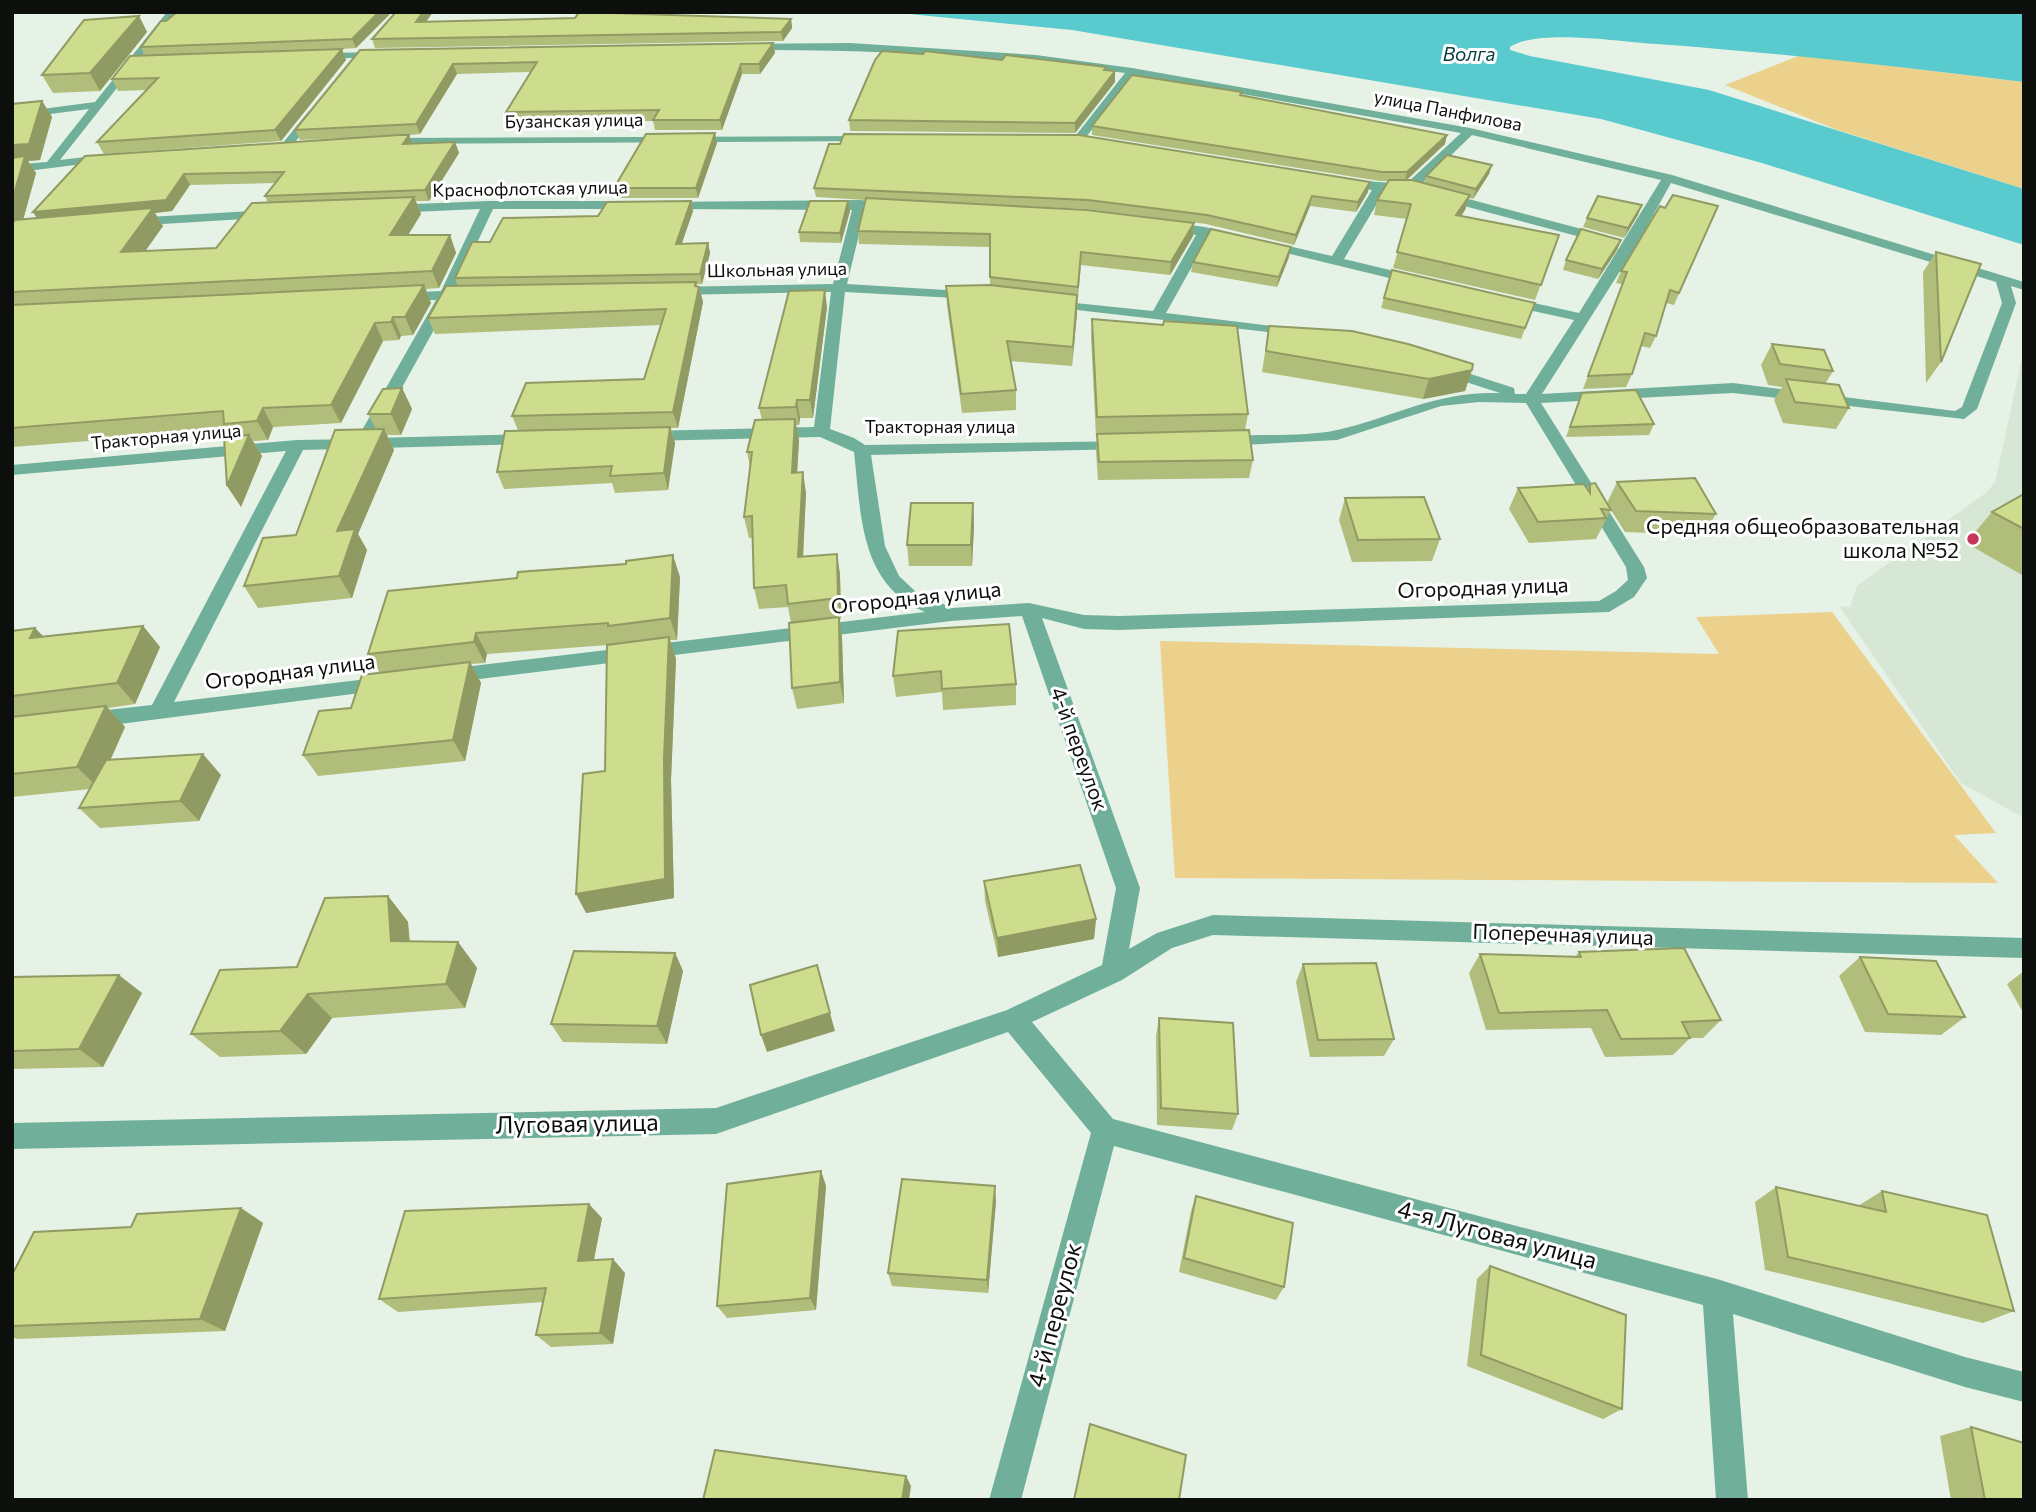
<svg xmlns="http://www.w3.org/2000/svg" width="2036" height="1512" font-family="Commissioner,sans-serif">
<rect width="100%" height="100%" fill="#e6f2e6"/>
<path fill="#d6e7d5" d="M2024 349V818L1961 783 1839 606 1850 607 1857 586 1987 492 1995 482Z"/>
<g fill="#ebd18b">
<path d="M1801 55 2024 82V189L1835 129 1725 85Z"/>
<path d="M1832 612 1996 833 1954 835 1998 883 1175 878 1160 641 1719 654 1696 617Z"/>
</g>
<path fill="#59cace" d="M889 12H2024V82C1902 67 1780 53 1657 44 1621 42 1538 28 1510 47V50L1530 56 1709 90 2024 189V245L1762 163 1601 119 1072 30Z"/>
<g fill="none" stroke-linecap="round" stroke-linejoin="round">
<g fill="#70b09b" fill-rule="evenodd">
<path d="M167 12H177L60 160 110 154 114 156V160L12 173V165L47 162 89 109 12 119V113L95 102Z"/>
<path d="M850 43 1036 55 1132 68 1470 128 1672 175 2024 282V290L2011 286 2016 303 1977 409 1964 419 1733 393 1541 403 1644 567 1647 578 1634 597 1609 612 1119 630 1084 629 1042 618 1140 888 1129 949 1157 933 1213 915 2024 938V958L1213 935 1172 948 1122 980 1032 1022 1113 1119 1717 1279 1965 1357 2024 1372V1402L1965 1387 1733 1314 1748 1500H1716L1703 1305 1114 1146 1021 1500H989L1091 1133 1008 1032 716 1134 12 1149V1123L716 1108 1007 1010 1102 965 1116 888 1022 616 951 621 447 683 440 681 437 676 440 671 447 669 925 612C859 585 861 513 854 452L820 437 647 441 639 436 647 431 814 427 831 292 673 295 666 291 673 287 833 284 852 210 666 209 662 208V202L860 200 897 203V209L893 210H865L847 284 978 292V298L973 299 845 292 830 429 854 438 865 445 1131 441 1133 444 1131 447 1125 449 871 455 885 546 899 576 916 592 952 608 1029 603 1084 615 1119 616 1599 601 1616 591 1628 580 1626 567 1526 403 1479 402 1441 406 1337 440 1223 446 1215 441 1223 436C1256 434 1307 437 1337 430 1397 416 1435 391 1500 393L1438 373 1435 370 1443 365 1514 388 1515 394H1526L1574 320 1502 304 1500 301 1507 297 1579 313 1661 180 1472 135 1414 191 1384 192 1344 259 1423 278V284L1418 285 1278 251 1208 238 1166 313 1297 329 1302 330 1304 333 1302 336 1051 307 1044 303 1046 300 1153 311 1196 235 1161 229V223L1166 222 1205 227 1332 256 1372 190 1338 185V179L1406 184 1461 133 1135 75 1083 141 1079 142 1073 139 1125 73C999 56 872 49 745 50L740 47 745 44ZM1671 183 1996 282 2002 303 1962 407 1955 411 1733 383 1542 394 1636 246Z"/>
<path d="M388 52V56L384 57 318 59 313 56 318 53Z"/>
<path d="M309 111 319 113 290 148H282V144Z"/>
<path d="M872 136V140L868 141 383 144 377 141 383 138Z"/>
<path d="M1442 192 1612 237 1613 240 1607 244 1438 199 1436 196Z"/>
<path d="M488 201H631L637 205 631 209H493L455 290H470L477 294 470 298 451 299 374 438 530 434 538 439 530 444 303 450 174 702 384 677 391 679 394 684 391 689 89 728 82 725 79 720 82 715 89 712 152 705 286 451 12 475V465L297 440 357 439 436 300 400 301 393 297 400 293 441 291 480 209 390 213 384 209 390 205Z"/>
<path d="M270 210 274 211V217L131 226 125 222 131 218Z"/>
</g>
</g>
<g fill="#b1bd7a" fill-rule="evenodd">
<path d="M177 12H392L356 48 342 49 346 60 281 141 104 154 97 142 147 90 118 91 112 79 145 56 141 47 166 21Z"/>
<path d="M139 16 147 32 100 91 53 93 42 75Z"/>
<path d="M791 19 792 28 783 41 375 48 372 39 426 22Z"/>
<path d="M773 43 775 53 760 74H742L722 130H655L653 121 509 123 506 112 531 72 457 74 420 134 409 135 412 144 455 142 459 153 429 201H416L421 214 408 235H450L456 253 439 288 426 289 431 303 413 335 401 336 399 340 383 341 341 423 273 427 268 440 253 441 262 456 241 507 231 436 228 430 12 447V104L42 101 52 117 40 160 28 161 36 173 23 219 37 218 85 156 373 137 300 140 295 130 360 50ZM275 183 265 196 268 203 216 248 145 251 163 226 155 213 172 211 190 185Z"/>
<path d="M1106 70 1115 82 1075 133 850 131 849 120Z"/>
<path d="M1242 95 1445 144 1407 180 1424 183 1426 176 1492 165 1489 174 1473 199 1469 198 1465 210 1461 216 1559 235 1535 300 1393 268 1407 219 1374 215 1377 200 1388 181H1380L1092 135V126Z"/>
<path d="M715 133 717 143 698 198H617L614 188Z"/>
<path d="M814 188 1368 192 1356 212 1310 206 1294 245 1206 224 1087 209 1015 206 1194 223 1193 236 1170 275 1081 265 1072 366 1010 361 1016 390V410L962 413 947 305 946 286 990 285V247L859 244 858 231 865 200 816 197Z"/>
<path d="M691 201 693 211 682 243H708L710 253 702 284H696L697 286 699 287 703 302 678 428H671L675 443 668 490 615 493 612 483 504 489 497 472 518 430 512 416 644 379 661 325 435 334 428 318 458 286 455 278 598 216Z"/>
<path d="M848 201 850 211 841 243 800 242 799 232Z"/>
<path d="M1718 206 1674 305 1666 303 1656 336 1650 348 1641 346 1632 374 1626 387 1583 389 1622 284 1616 283 1621 271 1665 208Z"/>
<path d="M1638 215 1624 238 1583 227 1587 218Z"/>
<path d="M1621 240 1617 250 1598 279 1563 270 1566 260Z"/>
<path d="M1936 252 1941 362 1926 383 1923 272Z"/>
<path d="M1289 257 1277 287 1191 272 1193 262Z"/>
<path d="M1392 270 1535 303 1521 339 1381 308Z"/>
<path d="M827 307 813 418H800L799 425H796L799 440 797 472 806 493 803 556 837 554 840 575 841 619H839L842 638 844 703 797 709 792 688 791 623 788 607 759 609 754 588 753 538H749L744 517 750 467 747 452 762 420 759 408Z"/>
<path d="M1092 319 1248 414 1245 430 1253 460 1249 478 1098 480 1096 452 1097 437H1096L1091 338Z"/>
<path d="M1269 326 1472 370 1465 391 1423 399 1262 372Z"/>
<path d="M1772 344 1833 371 1825 384 1849 408 1836 429 1783 423 1774 400 1782 387 1768 385 1761 365Z"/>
<path d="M402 388 412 409 401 435H387L394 450 358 534 367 550 352 598 258 608 244 586 296 535 376 429 368 414Z"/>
<path d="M1582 393 1654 424 1649 435 1566 437Z"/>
<path d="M1617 482 1716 514 1703 535 1625 532 1611 510 1596 539 1529 543 1509 509 1518 488 1587 489 1590 484 1607 503Z"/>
<path d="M2024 494V576L1966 543 1992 512Z"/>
<path d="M1345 498 1440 539 1432 561 1352 562 1339 520Z"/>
<path d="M973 503 974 525 972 566H909L907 545Z"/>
<path d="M680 577 677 640H670L676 659 671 780 674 898 586 913 605 771 608 645 487 654 485 663 471 664 481 683 465 761 318 776 303 755 351 708 380 673 368 654Z"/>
<path d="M143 626 160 647 135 704 108 708 125 727 110 760 221 775 199 821 100 828 79 808 90 789 12 797V631L35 628 44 637Z"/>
<path d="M898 631 1016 684V705L943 710 942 692 896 697 893 676Z"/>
<path d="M984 881 1096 919 1094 939 998 957 985 901Z"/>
<path d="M388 896 408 922 410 942H458L477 968 465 1008 332 1018 306 1054 220 1057 191 1034 297 967Z"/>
<path d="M1579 952 1721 1020 1703 1038H1690L1673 1055 1605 1057 1591 1028 1486 1030 1469 973 1480 954 1575 957Z"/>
<path d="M675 953 683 971 667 1044 563 1042 551 1024Z"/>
<path d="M1860 957 1965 1017 1941 1035 1865 1032 1839 976Z"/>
<path d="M1303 964 1394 1039 1384 1056 1310 1057 1296 982Z"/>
<path d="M2024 971V1014L2007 984Z"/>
<path d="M12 977 142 993 103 1067 12 1069Z"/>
<path d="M1159 1018 1238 1114 1232 1130 1157 1125 1156 1036Z"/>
<path d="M821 1171 826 1186 816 1310 727 1318 717 1306Z"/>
<path d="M1776 1187 1858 1206 1882 1191 2014 1311 1983 1323 1845 1289 1765 1270 1755 1202Z"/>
<path d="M1196 1196 1284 1287 1276 1300 1179 1272 1191 1211Z"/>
<path d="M996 1201 988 1293 892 1286 888 1273Z"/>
<path d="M241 1208 263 1223 225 1331 17 1339 12 1337V1275Z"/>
<path d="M602 1218 594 1260 625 1273 613 1344 551 1347 536 1335 543 1302 398 1312 379 1299Z"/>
<path d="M1490 1266 1622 1409 1603 1419 1467 1366 1477 1279Z"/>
<path d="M1971 1427 2024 1500H1951L1940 1436Z"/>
</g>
<g fill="#909a63">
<path d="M379 12H392L356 48 352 39Z"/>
<path d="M423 12H433L419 32 416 22Z"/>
<path d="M139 16 147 32 100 91 90 73Z"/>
<path d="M791 19 792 28 783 41 781 32Z"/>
<path d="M773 43 775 53 760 74 759 64Z"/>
<path d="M342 49 346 60 281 141 275 130Z"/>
<path d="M453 64 457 74 420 134 416 124Z"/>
<path d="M741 64 742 74 722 130 720 120Z"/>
<path d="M1115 71V82L1075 133V123Z"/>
<path d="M42 101 52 117 40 160 28 161 36 173 22 224 12 227V145Z"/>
<path d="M715 133 717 143 698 198 696 188Z"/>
<path d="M409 135 413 146 403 144Z"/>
<path d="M1447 135 1445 144 1405 181 1407 172Z"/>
<path d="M455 142 459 153 429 201 425 190Z"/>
<path d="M1492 165 1489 174 1473 199 1476 189Z"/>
<path d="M184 174 190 185 172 211 155 213 163 226 132 270 40 223 33 212Z"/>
<path d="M1370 182 1368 192 1356 212 1358 202Z"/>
<path d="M1470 195 1465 210 1452 230 1456 215Z"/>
<path d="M1312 196 1310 206 1294 245 1296 235Z"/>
<path d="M414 197 421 214 397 253 390 235Z"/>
<path d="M691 201 693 211 678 254 676 244Z"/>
<path d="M848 201 850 211 841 243 840 233Z"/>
<path d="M1642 205 1638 215 1624 238 1628 228Z"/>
<path d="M1194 223 1193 236 1170 275 1171 262Z"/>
<path d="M450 235 456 253 439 288 432 271Z"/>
<path d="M1621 240 1617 250 1598 279 1602 269Z"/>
<path d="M708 243 710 253 702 284 700 274Z"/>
<path d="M1291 247 1289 257 1277 287 1279 277Z"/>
<path d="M696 282 698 293 699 287 703 302 678 428 673 412Z"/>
<path d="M424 285 431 303 413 335 405 317Z"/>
<path d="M825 290 827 307 813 418 810 400Z"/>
<path d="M1077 295V314L1072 366 1073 347Z"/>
<path d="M393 317 401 336 399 340 391 322Z"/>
<path d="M375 323 383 341 341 423 331 405Z"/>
<path d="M1472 370 1465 391 1423 399 1429 379Z"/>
<path d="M402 388 412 409 401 435 391 414Z"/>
<path d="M797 400 800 418 799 425 796 407Z"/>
<path d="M263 408 273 427 268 440 257 421Z"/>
<path d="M795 419 799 440 796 494 792 473Z"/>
<path d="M670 427 675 443 668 490 664 473Z"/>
<path d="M384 429 394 450 358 534 367 550 352 598 339 576 337 531Z"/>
<path d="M249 435 262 456 241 507 227 486Z"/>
<path d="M803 472 806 493 802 578 798 557Z"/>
<path d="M973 503 974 525 972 566 971 545Z"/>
<path d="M837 554 840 575 841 619 838 598Z"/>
<path d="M673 555 680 577 677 640 670 618Z"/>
<path d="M839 617 842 638 844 703 840 682Z"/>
<path d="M143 626 160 647 135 704 117 683Z"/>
<path d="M35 628 55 649 30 638Z"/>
<path d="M476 633 487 654 485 663 474 642Z"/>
<path d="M669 637 676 659 671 780 674 898 586 913 576 894 664 759Z"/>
<path d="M470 662 481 683 465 761 453 740Z"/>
<path d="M106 706 125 727 98 788 77 767Z"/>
<path d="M203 754 221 775 199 821 180 801Z"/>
<path d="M388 896 408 922 411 966 391 941Z"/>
<path d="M1096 919 1094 939 998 957 997 938Z"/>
<path d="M458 942 477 968 465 1008 446 984Z"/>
<path d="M675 953 683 971 667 1044 657 1026Z"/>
<path d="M119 975 142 993 103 1067 79 1049Z"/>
<path d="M308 994 332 1018 306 1054 280 1031Z"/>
<path d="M830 1013 835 1031 767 1052 761 1035Z"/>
<path d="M821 1171 826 1186 816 1310 810 1298Z"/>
<path d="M995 1186 996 1201 988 1293 987 1280Z"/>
<path d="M589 1204 602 1218 591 1274 578 1261Z"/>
<path d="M241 1208 263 1223 225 1331 200 1319Z"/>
<path d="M613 1259 625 1273 613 1344 600 1333Z"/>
<path d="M906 1476 911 1486 909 1500H902Z"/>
</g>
<g fill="#cedc8e" stroke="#909a63" stroke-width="2">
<path d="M177 12H379L352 39 141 47 161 21H166Z"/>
<path d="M396 12H423L416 22 575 18 579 12 791 19 781 32 372 39Z"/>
<path d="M139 16 90 73 42 75 84 20Z"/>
<path d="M773 43 759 64H741L720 120H653L659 110 506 112 537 62 453 64 416 124 295 130 360 50Z"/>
<path d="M342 49 275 130 97 142 158 78 112 79 130 56Z"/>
<path d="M882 51 923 54 925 51 1002 60 1006 55 1106 67 1104 70 1115 71 1075 123 849 120 875 60Z"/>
<path d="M1132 75 1242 92 1240 95 1447 135 1407 172H1382L1092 126Z"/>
<path d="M42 101 29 144 12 145V104Z"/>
<path d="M715 133 696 188H614L646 134Z"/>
<path d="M844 134 1079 135 1370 182 1358 202 1312 196 1296 235 1207 215 1088 200 814 188 829 144H840Z"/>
<path d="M399 135H409L403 144 455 142 425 190 265 196 284 172 184 174 166 200 33 212 85 156Z"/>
<path d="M1447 155 1492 165 1476 189 1426 176Z"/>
<path d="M25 156 12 201V158Z"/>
<path d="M1389 180H1412L1470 195 1456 215 1559 235 1541 285 1397 252 1411 204 1377 200Z"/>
<path d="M1673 195 1718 206 1679 293 1670 290 1656 336 1645 333 1632 374 1588 376 1627 272 1621 271 1660 206 1665 208Z"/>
<path d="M1598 196 1642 205 1628 228 1587 218Z"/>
<path d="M414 197 390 235H450L432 271 12 292V223L15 220 153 208 121 252 216 248 252 203Z"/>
<path d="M866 198 1087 210 1194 223 1171 262 1081 252 1078 287 990 277V234L858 231Z"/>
<path d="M691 201 676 244 708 243 700 274 455 278 472 242H490L503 218 598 216 607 202Z"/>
<path d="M810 201H848L840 233 799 232Z"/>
<path d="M1211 229 1291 247 1279 277 1193 262Z"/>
<path d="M1581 229 1621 240 1602 269 1566 260Z"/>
<path d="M1936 252 1981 264 1941 362Z"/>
<path d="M1392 270 1535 303 1525 328 1384 298Z"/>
<path d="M696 282 695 286 699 287 673 412 512 416 526 383 644 379 666 309 428 318 446 286Z"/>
<path d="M424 285 405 317H393L391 322 375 323 331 405 263 408 257 421 224 424 223 411 12 428V305Z"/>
<path d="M990 285 1077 295 1073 347 1007 341 1016 390 961 394 946 286Z"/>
<path d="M825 290 810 400H797L796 407 759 408 789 291Z"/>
<path d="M1092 319 1163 325 1164 321 1237 326 1248 414 1097 417Z"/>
<path d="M1269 326 1352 331 1408 344 1473 364 1472 370 1429 379 1266 351Z"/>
<path d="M1772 344 1824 350 1833 371 1780 364Z"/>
<path d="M1786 379 1839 385 1849 408 1795 402Z"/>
<path d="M402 388 391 414H368L383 389Z"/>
<path d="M1636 390 1654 424 1570 427 1582 393Z"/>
<path d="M795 419 792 473 803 472 798 557 837 554 838 598 788 604 786 585 754 588 752 516 744 517 752 452H747L755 420Z"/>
<path d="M670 427 664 473 610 476 612 466 497 472 505 431Z"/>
<path d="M384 429 337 531 355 529 339 576 244 586 263 538 296 535 335 430Z"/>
<path d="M1249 430 1253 460 1099 462 1097 434Z"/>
<path d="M249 435 227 486 224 437Z"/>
<path d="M1695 478 1716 514 1636 511 1617 482Z"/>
<path d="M1595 483 1611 510 1601 509 1606 518 1538 522 1518 488 1584 484 1590 493V484Z"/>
<path d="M2024 494V529L1992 512Z"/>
<path d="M1424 497 1440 539 1358 540 1345 498Z"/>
<path d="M911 503H973L971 545H907Z"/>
<path d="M673 555 670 618 608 626V623L476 633 474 642 368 654 388 591 517 578 518 572 626 564V561Z"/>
<path d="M839 617 840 682 792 688 789 623Z"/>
<path d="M1009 624 1016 684 942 689 941 671 893 676 898 631Z"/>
<path d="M143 626 117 683 12 696V631L35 628 30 638Z"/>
<path d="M669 637 664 759 665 879 576 894 583 774 605 771 607 645Z"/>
<path d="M470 662 453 740 303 755 319 711 351 708 362 675Z"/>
<path d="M106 706 77 767 12 774V717Z"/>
<path d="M203 754 180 801 79 808 106 760Z"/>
<path d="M1080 865 1096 919 997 938 984 881Z"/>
<path d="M388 896 391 941 458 942 446 984 308 994 280 1031 191 1034 220 970 297 967 325 898Z"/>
<path d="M1684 948 1721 1020 1682 1022 1690 1038 1621 1039 1607 1010 1499 1013 1480 954 1581 957 1579 952Z"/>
<path d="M574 951 675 953 657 1026 551 1024Z"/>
<path d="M1860 957 1936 961 1965 1017 1888 1014Z"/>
<path d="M1376 963 1394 1039 1318 1040 1303 964Z"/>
<path d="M817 965 830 1013 761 1035 750 985Z"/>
<path d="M119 975 79 1049 12 1051V977Z"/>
<path d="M1159 1018 1233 1023 1238 1114 1161 1108Z"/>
<path d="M821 1171 810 1298 717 1306 727 1184Z"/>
<path d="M902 1179 995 1186 987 1280 888 1273Z"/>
<path d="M1776 1187 1886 1212 1882 1191 1987 1215 2014 1311 1870 1276 1788 1257Z"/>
<path d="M1196 1196 1293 1223 1284 1287 1184 1258Z"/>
<path d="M589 1204 578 1261 613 1259 600 1333 536 1335 546 1288 379 1299 405 1211Z"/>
<path d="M241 1208 200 1319 12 1326V1275L34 1232 131 1227 137 1214Z"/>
<path d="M1490 1266 1626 1315 1622 1409 1481 1355Z"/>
<path d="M1090 1424 1186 1455 1179 1500H1074Z"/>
<path d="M1971 1427 2024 1443V1500H1985Z"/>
<path d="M715 1450 906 1476 902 1500H703Z"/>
</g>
<circle fill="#c5365d" stroke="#fff" stroke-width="2.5" cx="1973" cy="539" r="7"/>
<g text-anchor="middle" stroke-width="6" stroke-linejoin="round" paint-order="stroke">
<g font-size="18" fill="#0c0f0c" stroke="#fff">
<text transform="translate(1448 111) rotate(11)" y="6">улица Панфилова</text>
<text transform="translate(574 121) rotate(-1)" y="6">Бузанская улица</text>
<text transform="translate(530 189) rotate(-1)" y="6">Краснофлотская улица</text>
<text transform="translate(777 270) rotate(-1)" y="6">Школьная улица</text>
<text x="940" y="433">Тракторная улица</text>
<text transform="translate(166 437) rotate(-5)" y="6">Тракторная улица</text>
</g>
<g font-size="19" font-style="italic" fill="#063d3f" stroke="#fff">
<text x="1469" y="61">Волга</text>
</g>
<g font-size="21" fill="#0c0f0c" stroke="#fff" text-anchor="end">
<text x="1959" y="534">Средняя общеобразовательная<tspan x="1959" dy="24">школа №52</tspan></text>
</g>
<g font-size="21" fill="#0c0f0c" stroke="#fff">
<text transform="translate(1483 588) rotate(-2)" y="7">Огородная улица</text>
<text transform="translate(916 598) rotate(-6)" y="7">Огородная улица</text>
<text transform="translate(290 672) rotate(-7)" y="7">Огородная улица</text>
<text transform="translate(1079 749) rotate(70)" y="7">4-й переулок</text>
<text transform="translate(1563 935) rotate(2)" y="7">Поперечная улица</text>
</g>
<g font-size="24" fill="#0c0f0c" stroke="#fff">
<text transform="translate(577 1124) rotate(-1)" y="8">Луговая улица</text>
<text transform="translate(1497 1235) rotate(15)" y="8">4-я Луговая улица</text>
<text transform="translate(1055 1315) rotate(-75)" y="8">4-й переулок</text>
</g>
</g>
<rect width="2036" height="1512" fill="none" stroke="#0c0f0c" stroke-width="28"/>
</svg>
